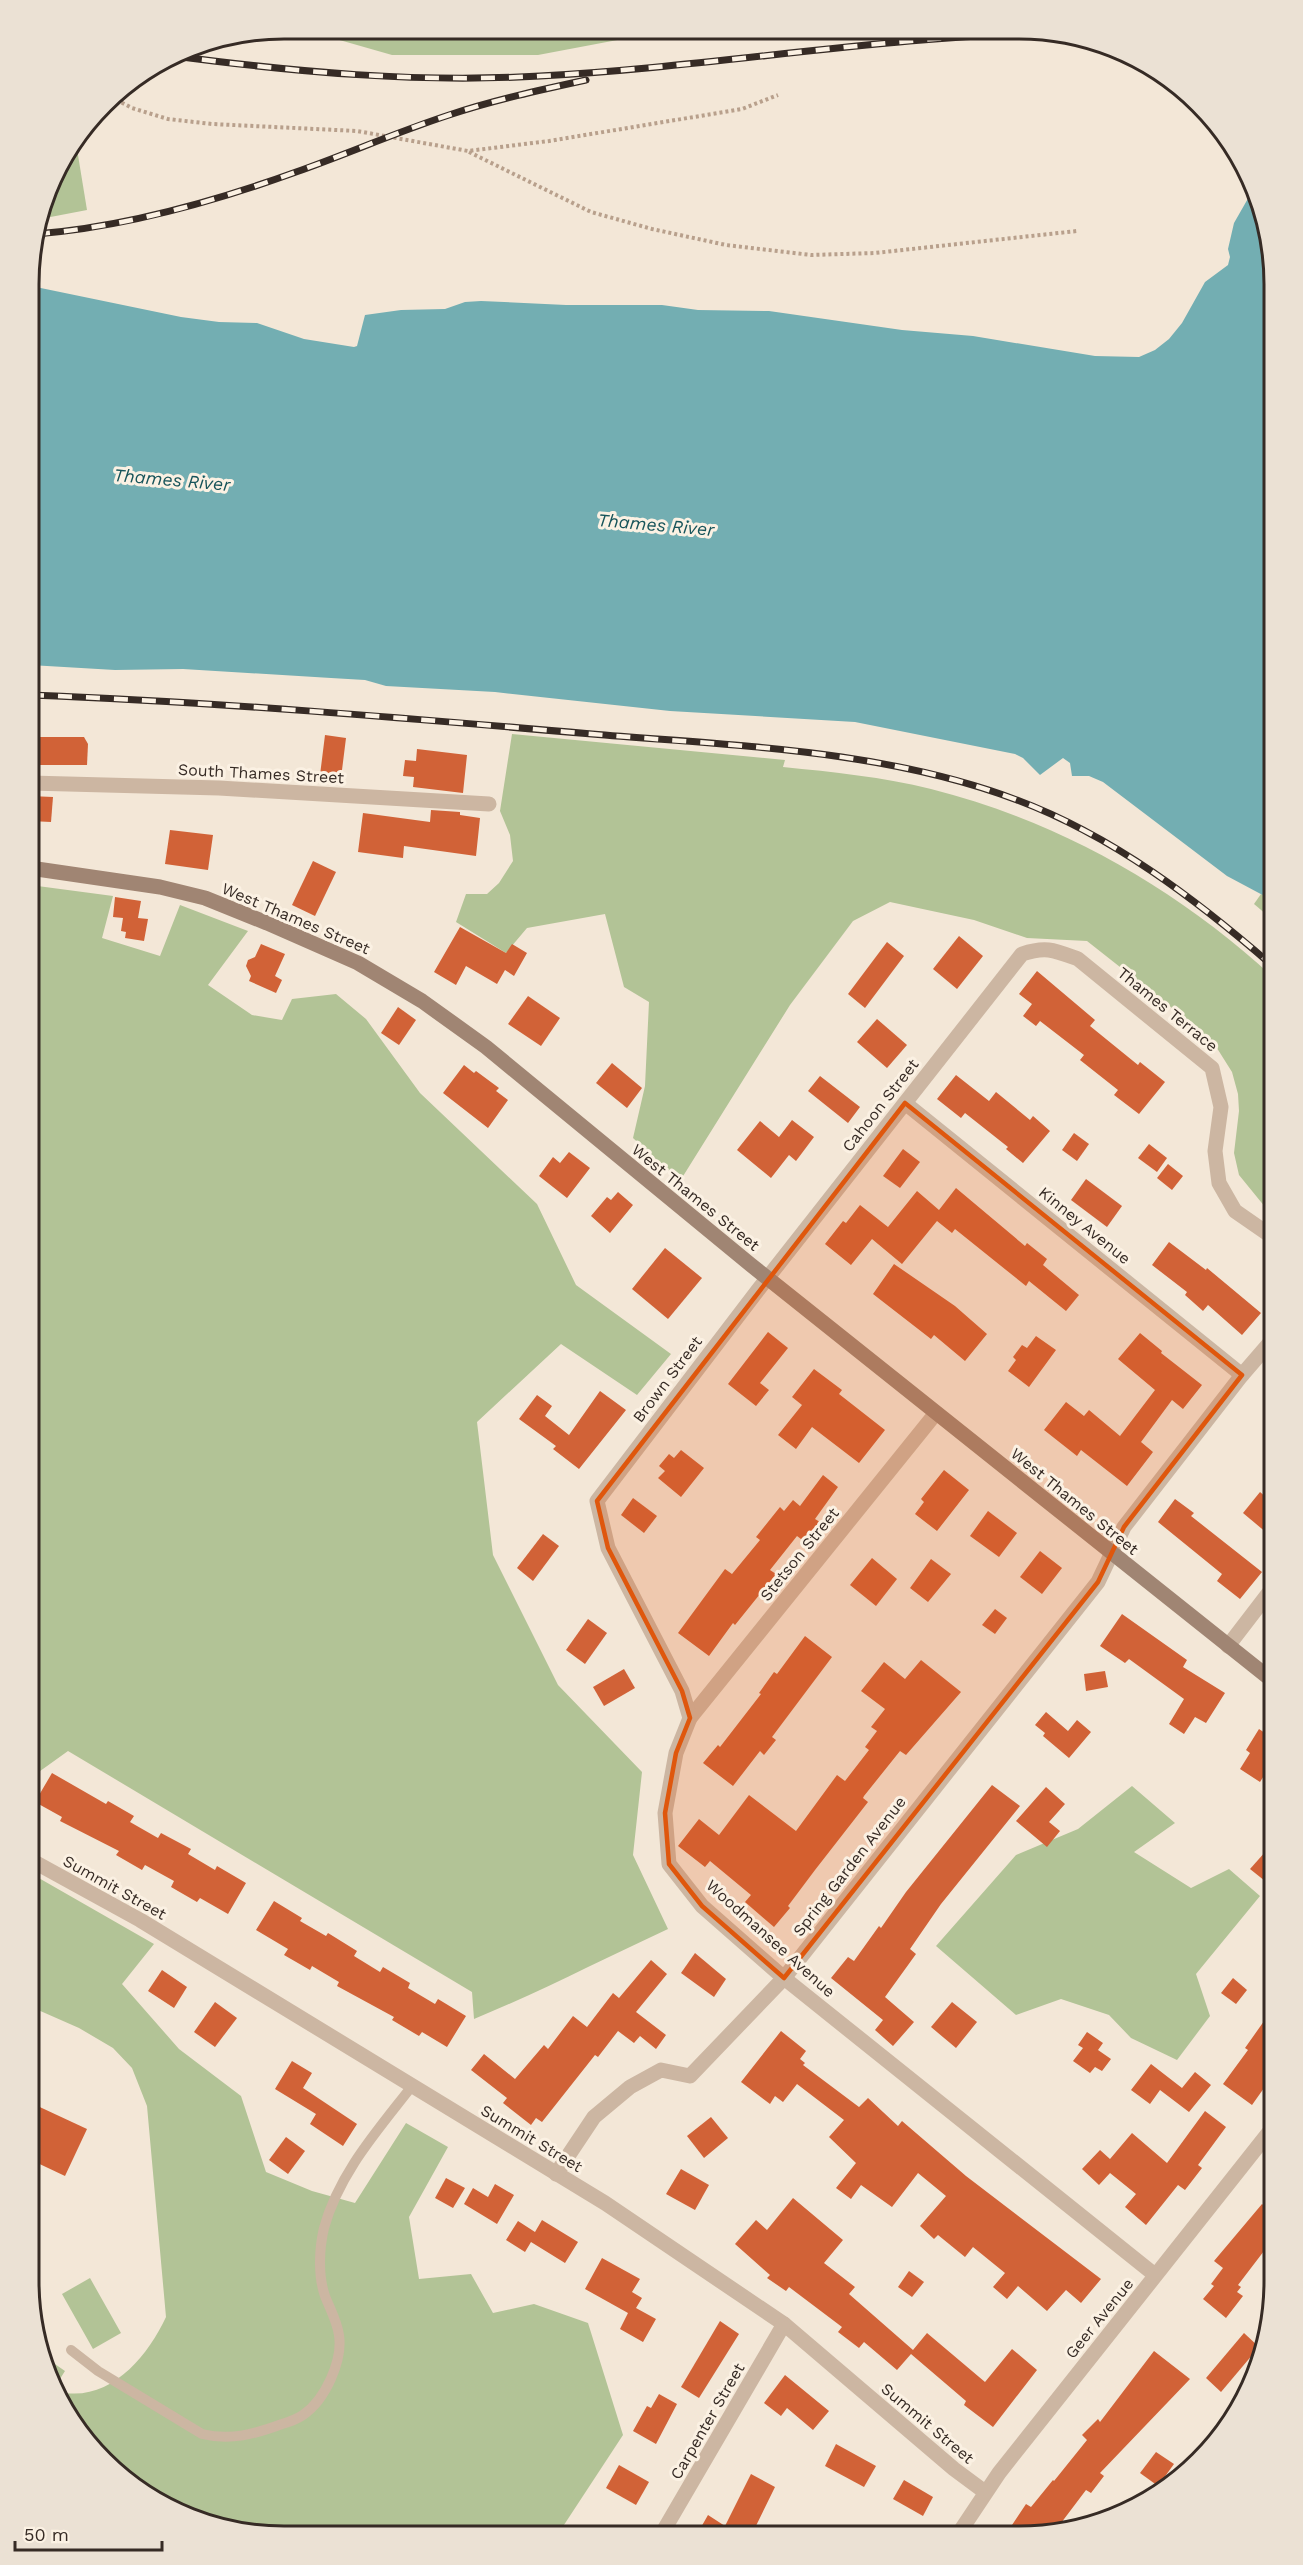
<svg xmlns="http://www.w3.org/2000/svg" width="1303" height="2565" font-family="'Work Sans',sans-serif">
<rect width="100%" height="100%" fill="#f3e7d7"/>
<g fill="#b2c396">
<path d="M301 29 665 31 538 55H392Z"/>
<path d="M76 143 87 210 40 219 55 171Z"/>
<path d="M512 734 785 760 783 767C833 772 883 777 931 789 1059 821 1178 889 1274 978V1218L1239 1175 1234 1153 1239 1111 1238 1094 1232 1072 1215 1045 1172 1008 1087 941 1027 938 974 920 890 902 853 921 790 1005 680 1181 633 1138 645 1086 649 1002 624 987 605 914 527 928 506 953 456 922 466 894H487L499 883 513 861 510 835 500 811Z"/>
<path d="M30 885 113 896 102 938 160 956 180 905 248 931 208 985 252 1015 282 1020 292 999 336 994 366 1019 420 1093 537 1204 576 1285 671 1354 637 1395 561 1344 477 1422 493 1555 558 1685 642 1772 633 1855 668 1929C603 1959 540 1992 474 2019L472 1992 68 1751 29 1779Z"/>
<path d="M1261 894 1274 901V921L1254 904Z"/>
<path d="M1132 1786 1175 1823 1134 1852 1191 1888 1229 1869 1260 1896 1196 1974 1210 2016 1177 2060 1131 2038 1109 2015 1061 1999 1016 2015 936 1946 1016 1855 1078 1829Z"/>
<path d="M37 1877 154 1944 122 1984 179 2049 241 2096 266 2172 312 2191 355 2203 406 2123 448 2147 409 2217 419 2279 471 2274 493 2313 534 2304 588 2323 623 2435 560 2531 534 2535 250 2534 171 2510 116 2473 71 2423 56 2391C106 2405 146 2360 166 2317L147 2106 132 2068 113 2048 79 2028 29 2006V1884Z"/>
<path d="M90 2278 121 2333 93 2349 62 2294Z"/>
<path d="M40 2349 48 2354 46 2358 65 2371 58 2382C45 2374 42 2364 40 2349Z"/>
</g>
<path fill="#73aeb2" d="M1254 188 1261 202 1274 284V901L1227 876 1103 782 1089 776H1072L1070 763 1063 758 1040 775 1023 758 1015 754 855 722 670 711 495 692 386 686 365 680 331 678 183 669 115 670 30 665 31 286 181 317 219 322 257 323 304 339 354 347 357 346 365 315 401 310 445 309 465 302 481 301 566 305H662L698 310 769 311 902 330 973 336 1095 356 1139 357 1155 350 1169 339 1182 323 1205 282 1228 265 1230 257 1228 249 1234 223Z"/>
<g fill="#d16237">
<path d="M325 735 346 738 341 778 320 775Z"/>
<path d="M30 737H84L88 744 87 765H30Z"/>
<path d="M417 749 467 755 463 793 413 787 414 777 403 776 405 760 416 761Z"/>
<path d="M30 796 53 797 51 822 30 821Z"/>
<path d="M431 810 460 812V815L480 818 476 856 404 846 403 858 358 852 363 813 430 822Z"/>
<path d="M170 830 213 835 208 870 165 864Z"/>
<path d="M313 861 336 872 315 916 292 905Z"/>
<path d="M115 897 141 901 138 918 148 919 144 941 125 938 126 932 121 931 123 918 113 917Z"/>
<path d="M460 927 506 953 512 944 527 953 514 976 505 970 497 984 466 966 456 985 434 972Z"/>
<path d="M959 936 983 956 957 989 933 969Z"/>
<path d="M887 942 904 956 865 1008 848 994Z"/>
<path d="M261 944 285 954 275 976 282 980 276 993 249 981 251 976 246 966 248 960 255 957Z"/>
<path d="M1037 971 1095 1020 1090 1026 1138 1065 1140 1062 1165 1082 1139 1114 1114 1095 1118 1090 1080 1060 1084 1055 1040 1021 1036 1026 1023 1016 1032 1004 1019 994Z"/>
<path d="M528 996 560 1018 541 1046 508 1024Z"/>
<path d="M398 1007 416 1020 399 1045 381 1033Z"/>
<path d="M877 1019 907 1045 887 1068 857 1042Z"/>
<path d="M612 1063 642 1088 627 1108 596 1083Z"/>
<path d="M464 1065 474 1073 476 1071 499 1088 496 1091 508 1100 488 1128 443 1093Z"/>
<path d="M956 1075 989 1101 996 1092 1030 1120 1033 1116 1050 1131 1023 1163 1006 1149 1008 1147 965 1113 961 1118 937 1099Z"/>
<path d="M820 1076 860 1107 848 1123 808 1091Z"/>
<path d="M792 1120 814 1137 796 1161 789 1155 771 1178 737 1150 760 1121 779 1137Z"/>
<path d="M1074 1133 1089 1144 1077 1161 1062 1150Z"/>
<path d="M1149 1144 1167 1158 1157 1172 1138 1158Z"/>
<path d="M903 1149 920 1162 900 1188 883 1176Z"/>
<path d="M569 1152 590 1168 567 1198 539 1176 553 1157 560 1163Z"/>
<path d="M1168 1164 1183 1176 1172 1190 1157 1178Z"/>
<path d="M1086 1179 1122 1206 1107 1227 1071 1200Z"/>
<path d="M956 1188 1025 1246 1027 1243 1047 1259 1043 1265 1079 1295 1066 1311 1029 1281 1026 1286 955 1229 952 1233 937 1221 902 1264 872 1239 851 1265 825 1244 843 1221 846 1223 860 1205 888 1227 917 1191 939 1210Z"/>
<path d="M618 1192 633 1205 610 1233 591 1216 607 1197 611 1200Z"/>
<path d="M1169 1242 1206 1270 1207 1268 1261 1313 1242 1335 1208 1305 1203 1311 1185 1295 1187 1292 1152 1265Z"/>
<path d="M665 1248 702 1278 668 1319 632 1289Z"/>
<path d="M894 1264 955 1306 987 1334 965 1361 934 1335 931 1339 873 1294Z"/>
<path d="M768 1332 788 1348 760 1383 769 1390 756 1406 728 1384Z"/>
<path d="M1140 1333 1162 1351 1161 1353 1202 1385 1183 1409 1172 1400 1141 1442 1153 1452 1127 1486 1081 1450 1077 1456 1044 1430 1066 1402 1084 1416 1089 1410 1120 1436 1155 1390 1118 1359Z"/>
<path d="M1036 1336 1056 1350 1029 1387 1008 1371 1016 1360 1013 1357 1022 1345 1027 1348Z"/>
<path d="M814 1369 842 1390 839 1394 885 1430 859 1463 812 1427 796 1449 778 1435 802 1405 792 1397Z"/>
<path d="M600 1391 626 1410 579 1469 553 1449 556 1446 519 1419 537 1395 552 1406 545 1416 569 1435Z"/>
<path d="M681 1450 704 1468 681 1497 658 1478 665 1471 659 1466 669 1454 674 1458Z"/>
<path d="M944 1470 969 1490 937 1531 915 1514 924 1502 921 1499Z"/>
<path d="M823 1475 838 1487 815 1519 820 1522 805 1542 797 1536 770 1570 776 1574 735 1625 733 1623 709 1656 678 1633 725 1569 732 1574 760 1540 756 1537 780 1507 784 1511 793 1500 800 1506Z"/>
<path d="M1260 1492 1274 1504V1539L1243 1513Z"/>
<path d="M633 1498 657 1516 644 1533 621 1515Z"/>
<path d="M1175 1499 1194 1513 1191 1516 1262 1572 1240 1599 1217 1581 1222 1574 1158 1522Z"/>
<path d="M988 1511 1017 1533 999 1557 970 1536Z"/>
<path d="M543 1534 559 1546 533 1581 517 1568Z"/>
<path d="M1040 1551 1062 1568 1042 1594 1020 1577Z"/>
<path d="M872 1558 897 1579 876 1606 850 1585Z"/>
<path d="M931 1559 951 1574 928 1602 910 1588Z"/>
<path d="M995 1609 1007 1618 995 1634 982 1625Z"/>
<path d="M1122 1614 1187 1660 1183 1667 1225 1693 1206 1723 1195 1717 1184 1734 1169 1724 1184 1699 1129 1659 1125 1663 1100 1646Z"/>
<path d="M588 1619 607 1633 585 1664 566 1650Z"/>
<path d="M805 1636 832 1657 772 1737 776 1740 764 1755 760 1751 733 1786 703 1763 718 1745 720 1747 761 1694 759 1693 774 1672 777 1674Z"/>
<path d="M921 1660 961 1692 906 1755 900 1751 864 1796 863 1798 868 1802 815 1870 788 1906 790 1908 774 1927 745 1902 751 1895 710 1861 705 1867 678 1846 699 1819 719 1835 749 1795 796 1831 837 1775 845 1781 869 1750 865 1747 877 1731 871 1727 885 1709 861 1691 884 1662 905 1679Z"/>
<path d="M624 1669 635 1688 604 1706 593 1687Z"/>
<path d="M1105 1671 1108 1687 1086 1691 1084 1674Z"/>
<path d="M1046 1712 1068 1731 1077 1720 1091 1732 1069 1758 1043 1736 1045 1733 1035 1725Z"/>
<path d="M1259 1729 1274 1739V1760L1260 1782 1240 1769 1250 1753 1246 1750Z"/>
<path d="M52 1773 106 1804 108 1801 134 1816 130 1822 158 1838 161 1833 191 1849 188 1854 215 1870 217 1866 246 1883 228 1914 200 1898 197 1902 171 1887 174 1881 145 1865 142 1870 116 1855 119 1851 60 1821 62 1817 35 1802Z"/>
<path d="M992 1785 1020 1806 941 1904 910 1949 916 1954 885 1997 914 2022 893 2046 875 2030 883 2020 831 1978 848 1957 854 1961 879 1926 881 1928 906 1892Z"/>
<path d="M1046 1787 1065 1804 1049 1822 1060 1831 1047 1847 1016 1821Z"/>
<path d="M1266 1851 1274 1858V1871L1265 1881 1250 1869Z"/>
<path d="M274 1901 302 1918 300 1921 326 1936 328 1933 357 1951 354 1956 380 1972 383 1967 410 1983 408 1988 435 2004 438 1999 466 2016 447 2047 422 2032 419 2036 392 2020 394 2017 337 1986 339 1982 312 1966 310 1970 284 1955 288 1949 256 1930Z"/>
<path d="M695 1953 726 1979 714 1997 681 1973Z"/>
<path d="M651 1960 667 1974 636 2012 666 2035 656 2049 640 2036 634 2043 618 2031 598 2057 595 2055 542 2122 536 2118 531 2125 503 2103 507 2098 471 2070 484 2054 515 2079 544 2045 548 2049 573 2016 587 2027 613 1993 619 1998Z"/>
<path d="M162 1970 187 1987 174 2008 148 1991Z"/>
<path d="M1233 1978 1247 1990 1236 2004 1221 1993Z"/>
<path d="M215 2002 237 2018 215 2047 194 2032Z"/>
<path d="M952 2002 977 2022 956 2048 931 2027Z"/>
<path d="M1274 2007V2074L1252 2105 1223 2084 1248 2050 1245 2048Z"/>
<path d="M781 2031 806 2051 800 2059 805 2063 803 2065 859 2107 868 2098 898 2126 902 2121 966 2176 1101 2279 1081 2303 1066 2290 1047 2311 1018 2286 1007 2299 993 2287 1005 2273 973 2247 965 2257 938 2235 934 2239 920 2226 946 2196 918 2173 892 2207 861 2185 851 2199 836 2188 856 2163 829 2137 844 2120 797 2084 783 2102 775 2096 770 2104 741 2082Z"/>
<path d="M1087 2032 1103 2043 1098 2050 1111 2059 1102 2071 1095 2067 1090 2073 1073 2061 1083 2048 1078 2045Z"/>
<path d="M292 2061 312 2073 303 2088 357 2124 343 2146 310 2124 316 2114 275 2089Z"/>
<path d="M1151 2064 1182 2088 1195 2072 1211 2085 1189 2112 1160 2090 1150 2104 1131 2090Z"/>
<path d="M29 2102 87 2129 65 2176 29 2159Z"/>
<path d="M1205 2111 1226 2127 1198 2165 1202 2168 1185 2190 1178 2185 1146 2225 1125 2207 1136 2194 1110 2173 1099 2185 1082 2169 1100 2150 1110 2159 1132 2133 1167 2163Z"/>
<path d="M711 2117 728 2138 704 2158 687 2136Z"/>
<path d="M286 2137 305 2151 288 2174 269 2160Z"/>
<path d="M681 2169 709 2185 695 2210 666 2194Z"/>
<path d="M446 2178 465 2188 453 2208 435 2198Z"/>
<path d="M495 2184 514 2195 497 2224 464 2204 473 2188 488 2197Z"/>
<path d="M793 2198 843 2240 824 2263 855 2287 849 2294 913 2350 927 2333 985 2382 1012 2349 1037 2370 993 2427 964 2405 966 2401 911 2354 897 2370 864 2342 859 2348 838 2332 842 2327 789 2287 786 2291 767 2278 770 2275 735 2244 756 2220 767 2230Z"/>
<path d="M1262 2204 1274 2214V2238L1238 2285 1241 2287 1237 2292 1243 2296 1226 2318 1203 2299 1214 2286 1211 2284 1223 2268 1214 2261Z"/>
<path d="M542 2220 578 2242 565 2263 531 2242 525 2252 506 2240 518 2221 535 2232Z"/>
<path d="M602 2258 640 2279 632 2292 642 2298 636 2308 656 2319 643 2342 620 2329 628 2313 585 2289Z"/>
<path d="M909 2271 924 2282 912 2297 898 2287Z"/>
<path d="M720 2321 739 2334 699 2398 681 2387Z"/>
<path d="M1244 2333 1259 2347 1221 2392 1206 2378Z"/>
<path d="M1154 2351 1190 2379 1100 2473 1104 2476 1091 2493 1086 2490 1055 2531 1027 2535 1012 2525 1026 2504 1031 2507 1053 2480 1054 2481 1087 2440 1082 2435 1098 2419 1100 2422Z"/>
<path d="M785 2375 829 2411 813 2430 787 2408 781 2416 764 2403Z"/>
<path d="M659 2394 677 2404 656 2444 633 2431 647 2406 651 2408Z"/>
<path d="M836 2444 876 2466 864 2487 825 2466Z"/>
<path d="M1156 2452 1174 2464 1158 2486 1140 2473Z"/>
<path d="M619 2465 649 2482 636 2505 606 2488Z"/>
<path d="M751 2474 775 2487 751 2536H696L708 2515 725 2526Z"/>
<path d="M904 2480 933 2497 923 2516 893 2499Z"/>
</g>
<g fill="none" stroke-linecap="round" stroke-linejoin="round">
<g stroke="#b8a08c" stroke-width="4" stroke-dasharray="3 3" stroke-linecap="butt">
<path d="M111 97 132 108 168 119 212 124 357 131 468 151 549 141 742 109 778 95"/>
<path d="M469 152 591 212 652 229 726 245 811 255 875 253 1077 231"/>
</g>
<path stroke="#ccb6a2" stroke-width="10" d="M71 2350 98 2371 202 2434C231 2441 255 2434 282 2424 289 2422 297 2419 303 2415 325 2400 343 2361 339 2335 337 2321 330 2309 325 2296 318 2276 319 2249 324 2228 339 2173 378 2130 412 2086"/>
<g stroke="#ccb6a2" stroke-width="15">
<path d="M30 783 219 788 489 804"/>
<path d="M905 1103 1242 1375"/>
<path d="M1228 1646 1274 1586"/>
<path d="M690 1718 936 1413"/>
<path d="M29 1859 140 1920 605 2203 784 2324 954 2469 985 2492"/>
<path d="M556 2174 594 2117 630 2087 661 2070 690 2076 784 1978 1098 1582 1124 1527 1242 1375 1274 1338"/>
<path d="M1155 2275 784 1978 702 1906 669 1864 665 1813 676 1753 690 1718 682 1691 608 1548 597 1501 758 1290 1022 954C1046 946 1054 950 1078 959L1212 1068 1221 1107 1215 1151 1219 1183 1235 1211 1274 1238"/>
<path d="M661 2535 784 2324"/>
<path d="M957 2536 999 2473 1274 2126"/>
</g>
<path stroke="#a08573" stroke-width="15" d="M30 868 160 887 205 898 267 923 358 963 422 1001 486 1047 751 1265 1274 1682"/>
<g stroke="#362b25" stroke-width="7">
<g id="rail">
<path d="M1067 33H1069"/>
<path d="M174 56C296 72 417 83 540 76 711 67 882 36 1054 33"/>
<path d="M36 234C124 227 213 202 296 172 347 154 397 132 449 115 494 100 540 90 586 80"/>
<path d="M30 695C218 702 405 718 592 734 734 746 882 749 1017 800 1113 836 1197 900 1274 967"/>
</g>
</g>
<use href="#rail" stroke="#fbf1e3" stroke-width="4.5" stroke-dasharray="14" stroke-linecap="butt"/>
</g>
<path fill="#df570d" fill-opacity="0.2" stroke="#df570d" stroke-width="4.5" stroke-linejoin="round" d="M905 1103 1242 1375 1124 1527 1098 1582 784 1978 702 1906 669 1864 665 1813 676 1753 690 1718 682 1691 608 1548 597 1501Z"/>
<g text-anchor="middle" stroke-width="6" stroke-linejoin="round" paint-order="stroke">
<g font-size="16" fill="#362b25" stroke="#fbf1e3">
<text transform="translate(261 773) rotate(3)" y="6">South Thames Street</text>
<text transform="translate(296 918) rotate(23)" y="6">West Thames Street</text>
<text transform="translate(1168 1009) rotate(39)" y="6">Thames Terrace</text>
<text transform="translate(880 1105) rotate(-52)" y="6">Cahoon Street</text>
<text transform="translate(696 1197) rotate(39)" y="6">West Thames Street</text>
<text transform="translate(1085 1225) rotate(39)" y="6">Kinney Avenue</text>
<text transform="translate(667 1379) rotate(-53)" y="6">Brown Street</text>
<text transform="translate(1075 1501) rotate(39)" y="6">West Thames Street</text>
<text transform="translate(799 1554) rotate(-51)" y="6">Stetson Street</text>
<text transform="translate(849 1866) rotate(-52)" y="6">Spring Garden Avenue</text>
<text transform="translate(115 1887) rotate(29)" y="6">Summit Street</text>
<text transform="translate(771 1938) rotate(42)" y="6">Woodmansee Avenue</text>
<text transform="translate(532 2138) rotate(31)" y="6">Summit Street</text>
<text transform="translate(1099 2318) rotate(-51)" y="6">Geer Avenue</text>
<text transform="translate(707 2421) rotate(-60)" y="6">Carpenter Street</text>
<text transform="translate(928 2423) rotate(40)" y="6">Summit Street</text>
</g>
<g font-size="18" font-style="italic" fill="#17545a" stroke="#fbf1e3">
<text transform="translate(172 480) rotate(5)" y="6">Thames River</text>
<text transform="translate(656 525) rotate(5)" y="6">Thames River</text>
</g>
</g>
<path d="M0 0H1303V2565H0ZM284 39H1019A245 245 0 0 1 1264 284V2281A245 245 0 0 1 1019 2526H284A245 245 0 0 1 39 2281V284A245 245 0 0 1 284 39Z" fill="#ebe1d4" fill-rule="evenodd"/>
<path fill="none" stroke="#362b25" stroke-width="3" d="M284 39H1019A245 245 0 0 1 1264 284V2281A245 245 0 0 1 1019 2526H284A245 245 0 0 1 39 2281V284A245 245 0 0 1 284 39Z"/>
<path d="M15 2541v9h147v-9" fill="none" stroke="#362b25" stroke-width="3"/>
<text x="24" y="2541" font-size="18" fill="#362b25" stroke="#fbf1e3" stroke-width="4.5" paint-order="stroke">50 m</text>
</svg>
